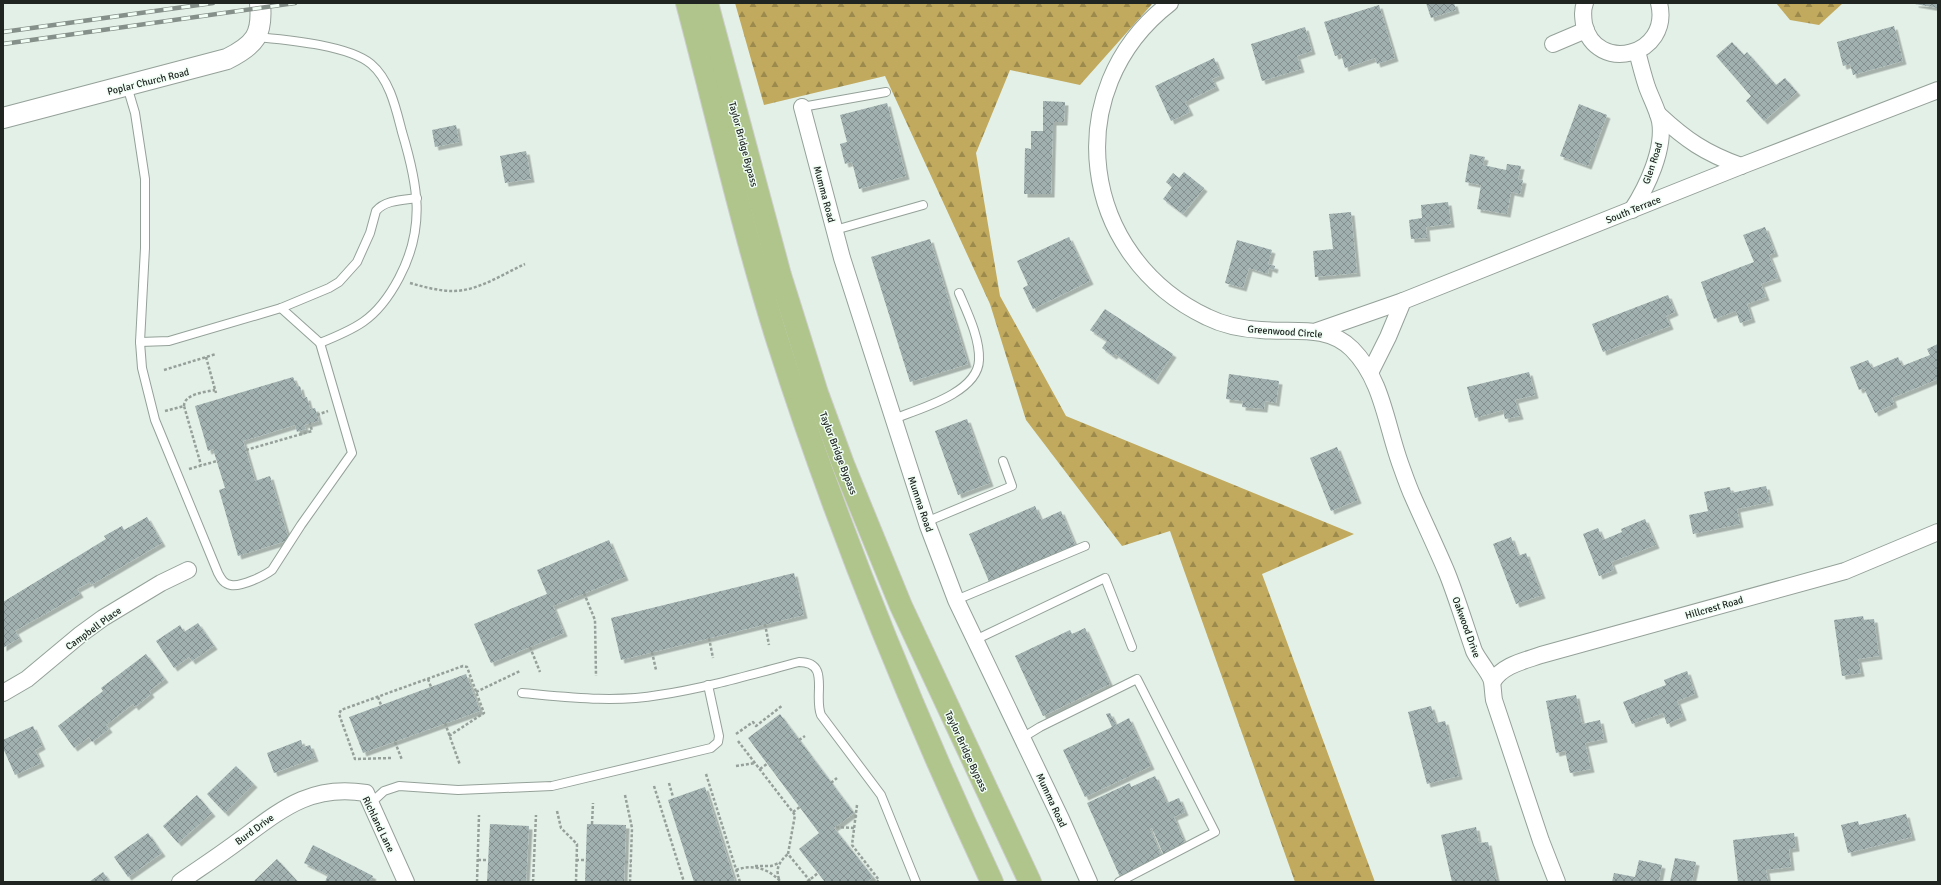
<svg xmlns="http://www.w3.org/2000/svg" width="1941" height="885" font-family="Signika,sans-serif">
<defs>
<pattern id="forest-firs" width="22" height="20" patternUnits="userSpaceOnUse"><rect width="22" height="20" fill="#c1aa5e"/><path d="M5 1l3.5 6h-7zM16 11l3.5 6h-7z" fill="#9c8a4d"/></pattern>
<pattern id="building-cross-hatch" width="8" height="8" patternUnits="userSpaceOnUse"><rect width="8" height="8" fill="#a1b1b0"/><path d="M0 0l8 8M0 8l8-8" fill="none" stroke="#83908f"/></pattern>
<filter id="shadow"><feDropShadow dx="3.5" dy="3.5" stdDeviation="0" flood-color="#0004"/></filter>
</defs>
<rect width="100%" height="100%" fill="#e3f0e8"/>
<g fill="url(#forest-firs)">
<path d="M735 3H1153L1080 85 1010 70 976 153 1000 296 1066 416 1354 534 1262 574 1375 882H1295L1170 531 1122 546 1026 420 990 304 885 76 764 105Z"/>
<path d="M1776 3H1843L1819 25 1790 20Z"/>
</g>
<g fill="url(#building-cross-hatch)" filter="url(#shadow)">
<path d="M1426 3H1454L1456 10 1431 18Z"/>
<path d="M1915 3H1938V8L1915 4Z"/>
<path d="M1379 5 1395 58 1377 64 1375 58 1345 68 1341 54 1335 56 1324 22Z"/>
<path d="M1894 26 1903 61 1853 75 1850 64 1843 66 1837 42Z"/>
<path d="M1305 27 1312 51 1297 56 1301 69 1262 81 1251 44Z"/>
<path d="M1732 42 1744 55 1747 52 1776 85 1785 78 1797 92 1764 121 1746 101 1751 96 1716 56Z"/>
<path d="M1214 58 1221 75 1212 79 1216 87 1185 102 1190 112 1171 121 1155 86Z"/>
<path d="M1043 101 1065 102 1064 122H1053L1051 194H1024L1025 148 1031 149V131H1043Z"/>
<path d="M887 103 906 176 859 189 852 162 845 164 840 144 847 142 840 115Z"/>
<path d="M1579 104 1607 115 1588 166 1560 156Z"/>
<path d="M456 125 459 142 435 147 432 130Z"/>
<path d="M526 151 531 179 505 183 500 156Z"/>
<path d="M1470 154 1485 157 1483 165 1506 170 1507 164 1521 166 1518 179 1523 180 1520 194 1511 192 1507 214 1477 209 1481 185 1465 182Z"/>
<path d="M1184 172 1204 188 1183 214 1163 199 1172 187 1166 182 1173 173 1179 178Z"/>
<path d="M1448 202 1451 224 1426 227 1427 238 1411 239 1409 220 1422 218 1421 205Z"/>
<path d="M1351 212 1357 273 1315 277 1313 251 1333 249 1329 214Z"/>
<path d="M1765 227 1775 253 1769 255 1778 278 1761 284 1766 297 1747 304 1752 319 1740 323 1736 311 1714 319 1701 282 1754 262 1743 235Z"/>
<path d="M1069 237 1090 281 1033 309 1023 288 1028 285 1017 261Z"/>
<path d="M930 239 968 364 910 382 871 257Z"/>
<path d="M1237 240 1272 250 1268 264 1275 266 1274 270 1269 268 1268 274 1249 268 1243 288 1225 283Z"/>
<path d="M1668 295 1675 312 1666 316 1670 326 1603 352 1592 324Z"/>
<path d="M1105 309 1173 354 1155 381 1115 354 1113 356 1102 348 1107 341 1090 330Z"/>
<path d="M1938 344V379L1892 398 1894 404 1875 413 1864 388 1859 390 1850 367 1868 360 1872 368 1898 357 1902 366 1930 355 1927 349Z"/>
<path d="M1529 372 1535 395 1515 400 1520 416 1505 419 1503 410 1475 418 1467 387Z"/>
<path d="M1229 374 1279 381 1276 403 1265 401 1264 409 1242 407 1243 401 1226 399Z"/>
<path d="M293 377 297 387 300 386 303 398 307 397 310 409 315 408 319 421 304 425 306 429 297 432 295 425 243 441 255 481 270 476 289 540 238 556 219 490 225 488 213 449 208 451 195 406Z"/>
<path d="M967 419 990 483 958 495 935 431Z"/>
<path d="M1337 447 1358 500 1331 511 1310 458Z"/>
<path d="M1766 486 1770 502 1737 509 1740 524 1693 534 1689 515 1708 511 1704 492 1730 487 1731 493Z"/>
<path d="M1035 506 1041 520 1061 511 1076 547 990 584 969 534Z"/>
<path d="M147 517 162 543 91 585 90 582 77 589 80 594 15 631 19 638 3 648V602L106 539 104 536 122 526 124 530Z"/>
<path d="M1645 519 1656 545 1611 562 1614 570 1599 576 1583 534 1598 528 1603 540 1622 532 1621 529Z"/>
<path d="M1511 537 1518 556 1526 553 1542 595 1516 604 1493 544Z"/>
<path d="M609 540 625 577 553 606 564 633 491 663 474 624 547 594 537 570Z"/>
<path d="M794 573 804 615 621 660 611 618Z"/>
<path d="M1863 616 1864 620 1874 619 1879 656 1858 659 1861 673 1842 676 1834 620Z"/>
<path d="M198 623 214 646 192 661 189 657 174 668 156 641 180 625 184 632Z"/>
<path d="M1085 628 1110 684 1043 716 1015 656 1070 630 1072 634Z"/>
<path d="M146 654 165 679 149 691 151 694 135 707 133 704 106 725 109 729 92 742 89 737 74 748 58 726 103 691 101 688Z"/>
<path d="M1687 671 1695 694 1677 701 1683 717 1667 724 1663 713 1632 724 1623 702 1666 685 1664 680Z"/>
<path d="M466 674 480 711 363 753 349 717Z"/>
<path d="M1576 695 1582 724 1600 720 1604 739 1585 743 1591 769 1570 773 1565 751 1556 753 1546 701Z"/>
<path d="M1431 706 1436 723 1445 721 1459 776 1427 784 1408 712Z"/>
<path d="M1110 713 1116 725 1129 718 1151 766 1085 797 1063 750 1112 727 1106 714Z"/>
<path d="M780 714 854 813 834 828 873 877 867 882H825L799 849 819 833 748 738Z"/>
<path d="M33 726 42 746 35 750 41 763 15 775 3 748V740Z"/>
<path d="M301 740 303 747 310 745 315 758 274 773 267 753Z"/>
<path d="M236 766 254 784 225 813 207 794Z"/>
<path d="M1155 776 1167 803 1179 798 1185 812 1174 817 1186 846 1164 856 1152 828 1150 829 1162 857 1120 877 1087 803 1130 783 1131 787Z"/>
<path d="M705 787 735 882H694L668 800Z"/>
<path d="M197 795 212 813 178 843 163 826Z"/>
<path d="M1906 814 1912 837 1848 853 1841 825 1858 821 1859 825Z"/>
<path d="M490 824 529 826 526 882H487Z"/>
<path d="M587 824 626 825 624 882H585Z"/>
<path d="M1476 827 1479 843 1488 842 1497 882H1452L1441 835Z"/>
<path d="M148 833 162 853 128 877 114 857Z"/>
<path d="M1794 833 1796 848 1789 849 1791 867 1766 870 1768 882H1738L1733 840Z"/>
<path d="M313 845 373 876 370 882H325L328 875 304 863Z"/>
<path d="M1675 858 1696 862 1692 882H1670Z"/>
<path d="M277 859 298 882H253Z"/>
<path d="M1639 860 1662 865 1659 880 1667 882H1612L1614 873 1635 877Z"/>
<path d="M103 872 110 882H89Z"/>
</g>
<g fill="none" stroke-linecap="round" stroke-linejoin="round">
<g stroke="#94a199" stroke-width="10">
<g id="service">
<path d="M127 86 135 113 145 179V248L140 342 142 368 155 420 218 573C221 579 224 584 231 585 241 587 264 576 272 570L301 525 352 453 320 343C335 337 350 331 363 322 379 311 390 295 399 278 426 227 418 185 402 132 396 109 390 80 371 64 348 45 287 40 257 37"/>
<path d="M802 107 886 92"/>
<path d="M835 230 923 205"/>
<path d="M281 308 320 343"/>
<path d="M140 342 169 341 281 308 329 288 339 282 357 262 370 233 376 211C385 200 403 200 417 198"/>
<path d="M893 419C919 409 978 393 979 360 980 338 967 312 959 293"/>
<path d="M926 522 1012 486 1003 461"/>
<path d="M956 600 1085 546"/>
<path d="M975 640 1105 578 1132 647"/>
<path d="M522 693C567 697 614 703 659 695 706 688 753 674 799 662 831 662 813 695 821 715L881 795 916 882"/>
<path d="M1022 738 1040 727 1137 679 1215 832 1119 882"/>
<path d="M371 803 384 791 399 786 458 790 552 786 711 748 718 742 719 736 708 685"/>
</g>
</g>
<g stroke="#94a199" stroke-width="18">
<g id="minor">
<path d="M1170 3C1057 90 1080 257 1207 317 1223 325 1243 329 1261 330 1292 333 1327 324 1352 349 1382 379 1386 424 1400 463 1404 474 1408 486 1413 497 1424 522 1436 547 1447 573 1457 598 1465 625 1474 651 1478 660 1491 674 1492 682 1493 688 1493 694 1494 700L1541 841 1557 882"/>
<path d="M1585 3C1582 10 1583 17 1584 24 1596 75 1672 56 1659 3"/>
<path d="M1553 44 1586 30"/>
<path d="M802 107 842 258 928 526 956 600 1061 819 1089 882"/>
<path d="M1658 114C1686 140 1705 153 1741 166"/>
<path d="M1632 210C1647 187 1665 149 1660 121 1657 109 1651 98 1647 87 1643 75 1640 63 1637 51"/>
<path d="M1317 331 1403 301"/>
<path d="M1370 373 1388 337 1403 301 1741 166 1938 90"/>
<path d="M1493 681C1503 665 1524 661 1541 655L1845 571 1938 532"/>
<path d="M3 693 27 679 81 634 103 618 161 583 188 570"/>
<path d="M180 882C200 868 220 855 240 840 282 809 311 784 366 793L406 882"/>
</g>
</g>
<g stroke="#94a199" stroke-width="22">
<path id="tertiary" d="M3 118 227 59C255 45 263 35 260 3"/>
</g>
<g stroke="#cecfce" stroke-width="24">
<g id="primary">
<path d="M687 3C717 116 743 231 778 342 837 527 910 706 992 882"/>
<path d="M707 3 780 275 817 393 843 464 901 606 1030 882"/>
</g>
</g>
<g stroke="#96a09a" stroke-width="2.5" stroke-dasharray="3 2" stroke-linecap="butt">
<path d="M410 283C424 287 439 291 453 291 478 291 503 274 525 264"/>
<path d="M206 357 216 393"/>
<path d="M164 370 216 354"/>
<path d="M184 406C184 394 205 392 215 390"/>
<path d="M165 411 184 406 201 465"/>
<path d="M317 415 328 411"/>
<path d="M246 450 312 431 310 423"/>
<path d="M189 469 217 461"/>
<path d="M584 593 595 620 596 676"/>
<path d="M765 624 769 645"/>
<path d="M709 638 713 658"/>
<path d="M530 647 540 672"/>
<path d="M652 652 656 670"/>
<path d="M428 679 431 687"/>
<path d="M476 692 520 671"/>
<path d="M378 697 381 705"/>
<path d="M445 723 460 765"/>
<path d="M736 734 753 722 756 726 783 705"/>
<path d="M799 740 805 736"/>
<path d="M738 741 795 815 788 854 811 882"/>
<path d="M395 742 402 760"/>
<path d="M391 758 355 759 339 714 341 710 463 666 467 667 484 713 449 736"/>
<path d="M736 766 755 763"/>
<path d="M760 769 767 764"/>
<path d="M706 774 740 882"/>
<path d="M669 783 673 797"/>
<path d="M831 783 837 778"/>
<path d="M654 786 684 882"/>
<path d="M625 795 632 828 630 882"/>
<path d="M857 805 852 845 879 880 877 882"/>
<path d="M557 811 561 828 577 844 576 882"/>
<path d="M793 812 800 807"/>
<path d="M592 824 593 803"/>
<path d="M836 827 854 828"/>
<path d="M478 860H488"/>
<path d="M576 860H586"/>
<path d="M625 862H631"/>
<path d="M755 866H771L779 863"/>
<path d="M736 870C752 864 768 868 780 881"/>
<path d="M779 879C775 868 780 861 788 854"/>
<path d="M477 882 479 815"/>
<path d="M533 882 536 815"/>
<path d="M807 882 818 873"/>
</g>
<use href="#service" stroke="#fff" stroke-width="8"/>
<use href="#minor" stroke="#fff" stroke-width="16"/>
<use href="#tertiary" stroke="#fff" stroke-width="20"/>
<use href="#primary" stroke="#b0c58b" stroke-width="22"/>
<g stroke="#86908a" stroke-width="4.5">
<g id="rail">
<path d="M3 32 213 3"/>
<path d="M3 44 295 3"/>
</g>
</g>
<use href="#rail" stroke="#f0fef5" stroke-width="3" stroke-dasharray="9" stroke-linecap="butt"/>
</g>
<g text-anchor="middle" stroke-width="3" stroke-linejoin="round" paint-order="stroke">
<g font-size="10" fill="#202522" stroke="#f0fef5">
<text transform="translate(148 81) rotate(-14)" y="4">Poplar Church Road</text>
<text transform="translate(744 144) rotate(75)" y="4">Taylor Bridge Bypass</text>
<text transform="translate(1652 163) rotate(-72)" y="4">Glen Road</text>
<text transform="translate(825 194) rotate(75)" y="4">Mumma Road</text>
<text transform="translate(1633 209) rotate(-22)" y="4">South Terrace</text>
<text transform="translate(1285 331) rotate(4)" y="4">Greenwood Circle</text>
<text transform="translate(839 453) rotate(69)" y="4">Taylor Bridge Bypass</text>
<text transform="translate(921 504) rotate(71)" y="4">Mumma Road</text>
<text transform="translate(1714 607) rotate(-16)" y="4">Hillcrest Road</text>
<text transform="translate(1467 627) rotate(70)" y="4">Oakwood Drive</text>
<text transform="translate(93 628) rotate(-36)" y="4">Campbell Place</text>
<text transform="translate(967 751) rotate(65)" y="4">Taylor Bridge Bypass</text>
<text transform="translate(1052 800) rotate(65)" y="4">Mumma Road</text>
<text transform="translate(379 824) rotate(64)" y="4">Richland Lane</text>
<text transform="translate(254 829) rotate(-36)" y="4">Burd Drive</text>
</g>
</g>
<rect width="1941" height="885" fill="none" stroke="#202522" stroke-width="8"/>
</svg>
